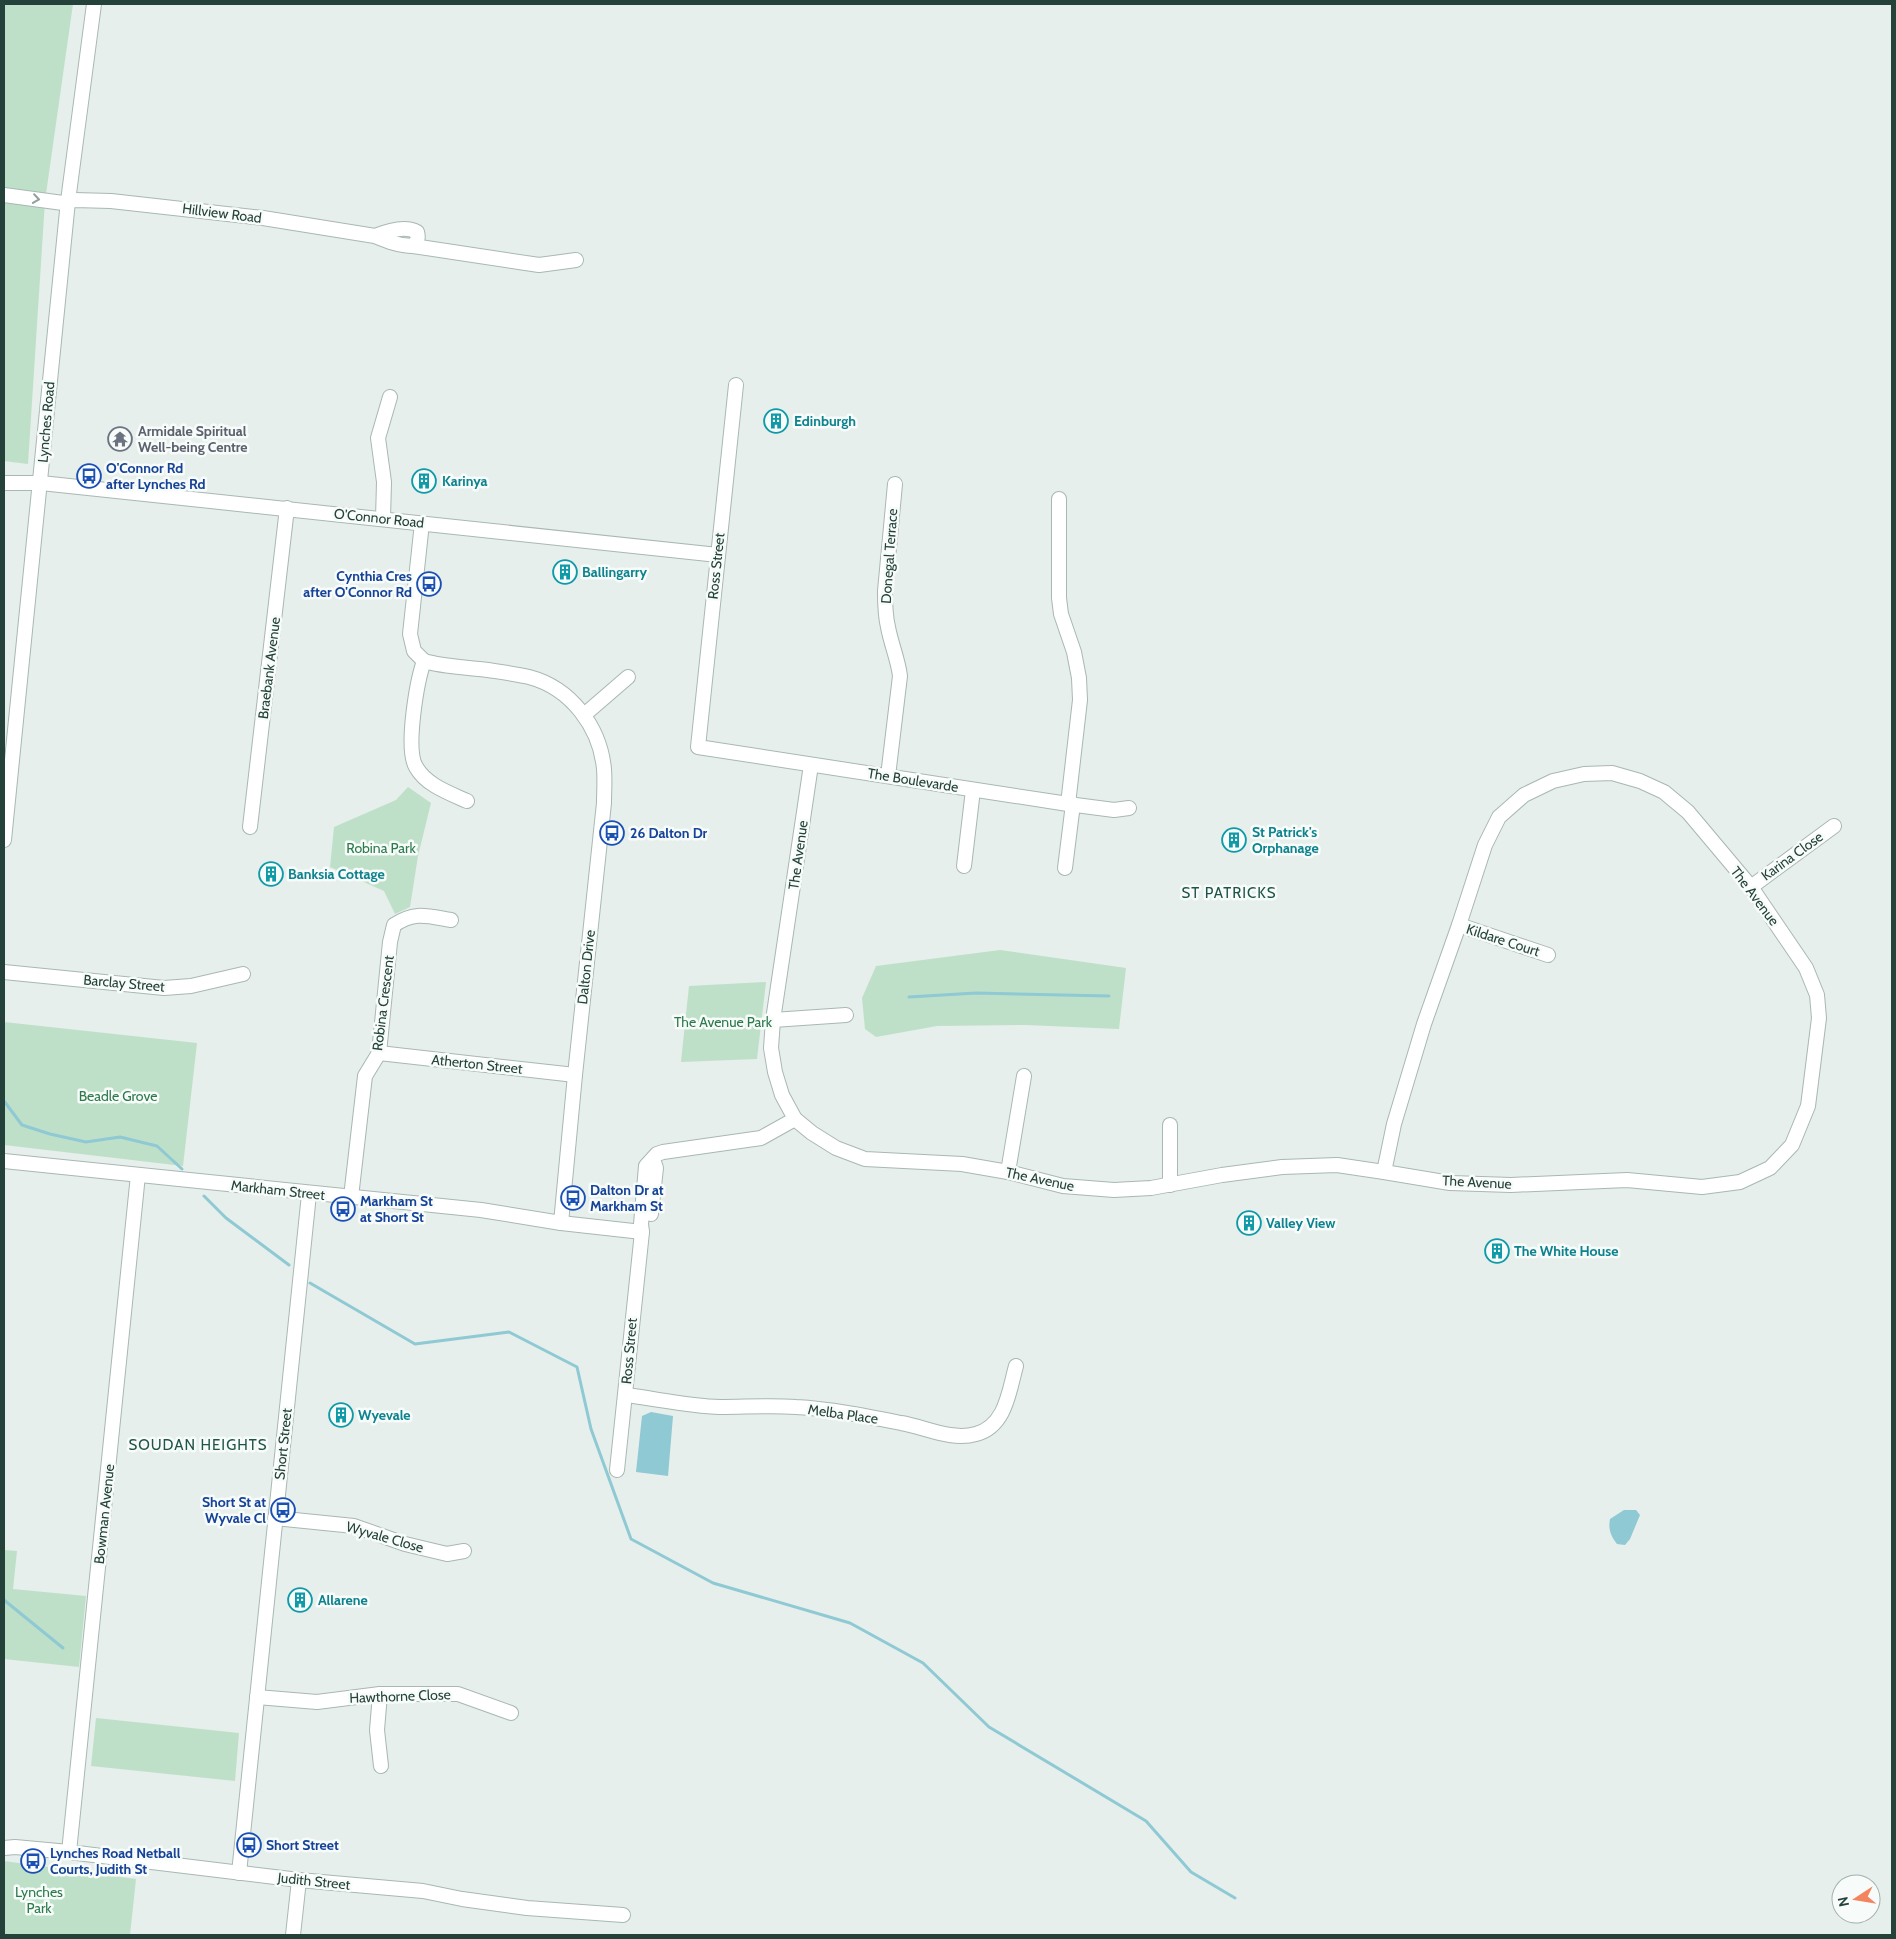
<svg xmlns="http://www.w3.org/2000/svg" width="1896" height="1939" font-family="Cabin,sans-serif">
<rect width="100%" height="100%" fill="#e6efeb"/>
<g fill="#bfe0c8">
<path d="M4 4H73L45 201 28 464 4 461Z"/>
<path d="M408 787 431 803 418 856 410 907 395 914 384 891 330 867 334 827 396 800Z"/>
<path d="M1000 950 1126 968 1119 1029 1026 1025 937 1026 876 1037 865 1029 862 998 876 966Z"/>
<path d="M766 982 757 1059 681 1062 689 986Z"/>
<path d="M4 1022 197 1043 183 1166 4 1145Z"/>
<path d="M4 1550 17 1551 13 1589 86 1596 79 1667 4 1659Z"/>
<path d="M96 1718 239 1733 235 1781 91 1766Z"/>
<path d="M4 1861 136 1879 130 1935H4Z"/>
</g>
<g fill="#8ec9d4">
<path d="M651 1412 673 1416 668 1476 636 1472 642 1416Z"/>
<path d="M1624 1510H1636L1640 1515 1630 1539 1625 1545 1617 1544C1611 1536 1608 1530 1610 1519Z"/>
</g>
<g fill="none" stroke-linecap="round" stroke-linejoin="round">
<g stroke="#8ec9d4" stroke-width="3">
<path d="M909 997 976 993 1109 996"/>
<path d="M4 1101 22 1125 50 1134 86 1142 120 1137 157 1146 182 1169"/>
<path d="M204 1196 226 1218 289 1265"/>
<path d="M310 1283 415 1344 509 1332 577 1367 591 1429 631 1539 713 1583 850 1623 923 1663 989 1727 1146 1821 1191 1872 1235 1898"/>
<path d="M4 1600 63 1648"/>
</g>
<g stroke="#a8b8b2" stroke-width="16">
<g id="minor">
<path d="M4 195 63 203 74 200 111 201 263 218 375 236C387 241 399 246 413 246 417 241 419 239 417 232 405 225 387 231 375 236"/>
<path d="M413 246 539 265 576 260"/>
<path d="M736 385 698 747 1068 804 1114 810 1129 808"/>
<path d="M4 483H41L718 555"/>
<path d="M1059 499V598L1061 614 1074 652 1079 678 1080 700 1068 804"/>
<path d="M383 519 384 482 378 438 390 397"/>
<path d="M422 523 410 634 414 651 424 661"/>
<path d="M424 661C444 667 466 667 488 670 501 672 516 674 529 677 571 688 600 727 604 769 605 780 604 792 604 803L575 1075 561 1223"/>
<path d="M424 661C417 681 405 749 416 767 426 785 449 793 467 801"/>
<path d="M584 715 628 677"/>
<path d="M811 765 773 1020 771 1048 775 1072 782 1095 795 1119 812 1133 836 1148 865 1159 962 1164 1008 1172 1063 1186 1114 1190 1151 1188 1222 1175 1282 1167 1337 1165 1384 1172"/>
<path d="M1612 773 1640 781 1664 792 1688 812 1751 887 1806 968 1817 995 1819 1018 1808 1106 1792 1145 1770 1168 1740 1182 1702 1187 1627 1180 1511 1185 1450 1183 1384 1172 1394 1124 1424 1024 1459 925 1485 845 1499 817 1524 795 1553 781 1584 774Z"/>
<path d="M888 776 900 676C898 659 891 644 888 627 885 615 885 603 885 591L895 484"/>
<path d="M250 827 287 508"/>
<path d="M4 840 68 201 94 4"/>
<path d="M964 866 973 790"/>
<path d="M1065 868 1073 804"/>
<path d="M1751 887 1834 826"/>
<path d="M1459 925 1548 955"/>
<path d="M4 972 164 988 191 986 243 974"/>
<path d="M773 1020 846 1015"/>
<path d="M379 1053 575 1075"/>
<path d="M4 1161 481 1210 561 1223 642 1232"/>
<path d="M1008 1172 1024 1076"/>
<path d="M1170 1185V1125"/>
<path d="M351 1197 365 1076 379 1053 390 942 394 925C415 911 427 916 451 920"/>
<path d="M651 1214 656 1168 653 1159"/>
<path d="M626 1395C657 1399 689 1406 720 1407 745 1407 771 1405 796 1407 832 1409 866 1416 901 1423 925 1427 951 1441 976 1434 1006 1426 1009 1391 1016 1366"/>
<path d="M617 1470 642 1232 641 1224 646 1166 657 1154 663 1152 761 1138 795 1119"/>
<path d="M275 1518 354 1526 405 1544 447 1554 464 1551"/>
<path d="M380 1694 377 1730 381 1766"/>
<path d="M257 1697 317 1702 380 1694H458L511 1713"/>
<path d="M4 1848 15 1847 69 1852 299 1880 423 1891 462 1899 527 1908 623 1915"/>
<path d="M69 1852 138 1175"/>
<path d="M239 1873 309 1194"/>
<path d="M293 1935 299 1880"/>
</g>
</g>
<use href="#minor" stroke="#fff" stroke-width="14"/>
</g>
<defs><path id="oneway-chevron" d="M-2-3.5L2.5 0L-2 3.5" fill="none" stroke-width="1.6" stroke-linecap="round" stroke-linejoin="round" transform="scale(1.25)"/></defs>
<use stroke="#92a09c" href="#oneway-chevron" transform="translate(36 199) rotate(8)"/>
<defs>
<g id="building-ring" transform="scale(1.25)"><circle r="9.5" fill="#f7fbf9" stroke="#0f9aa8" stroke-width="1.5"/><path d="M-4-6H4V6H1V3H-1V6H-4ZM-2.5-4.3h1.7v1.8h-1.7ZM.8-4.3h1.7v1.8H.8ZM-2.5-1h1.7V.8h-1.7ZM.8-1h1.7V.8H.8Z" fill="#0f9aa8"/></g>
<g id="temple-ring" transform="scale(1.25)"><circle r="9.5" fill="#f7fbf9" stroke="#6b7280" stroke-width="1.5"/><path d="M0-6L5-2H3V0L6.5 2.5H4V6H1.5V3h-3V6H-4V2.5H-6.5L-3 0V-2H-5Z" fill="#6b7280"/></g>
<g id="bus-ring" transform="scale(1.25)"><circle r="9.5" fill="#f7fbf9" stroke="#1a4fb4" stroke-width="1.5"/><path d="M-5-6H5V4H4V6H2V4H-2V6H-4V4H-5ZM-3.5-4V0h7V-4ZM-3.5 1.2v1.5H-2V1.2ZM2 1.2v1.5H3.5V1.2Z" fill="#1a4fb4"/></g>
</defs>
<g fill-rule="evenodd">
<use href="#building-ring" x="776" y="421"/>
<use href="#temple-ring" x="120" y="439"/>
<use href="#bus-ring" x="89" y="476"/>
<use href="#building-ring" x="424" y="481"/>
<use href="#building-ring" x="565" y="572"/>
<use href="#bus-ring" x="429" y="584"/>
<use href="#bus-ring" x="612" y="833"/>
<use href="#building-ring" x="1234" y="840"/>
<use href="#building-ring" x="271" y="874"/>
<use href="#bus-ring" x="573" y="1198"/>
<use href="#bus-ring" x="343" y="1209"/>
<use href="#building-ring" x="1249" y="1223"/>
<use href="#building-ring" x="1497" y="1251"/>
<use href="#building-ring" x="341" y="1415"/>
<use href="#bus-ring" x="283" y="1510"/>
<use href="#building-ring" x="300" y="1600"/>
<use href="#bus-ring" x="249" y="1845"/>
<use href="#bus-ring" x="33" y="1861"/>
</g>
<g text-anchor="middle" stroke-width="5" stroke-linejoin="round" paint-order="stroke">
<g font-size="14" fill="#24423a" stroke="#f7fbf9">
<text transform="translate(222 213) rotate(7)" y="5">Hillview Road</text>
<text transform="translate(46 422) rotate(-85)" y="5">Lynches Road</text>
<text transform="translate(379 518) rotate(6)" y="5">O'Connor Road</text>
<text transform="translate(889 556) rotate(-86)" y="5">Donegal Terrace</text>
<text transform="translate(716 566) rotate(-84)" y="5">Ross Street</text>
<text transform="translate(269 668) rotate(-83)" y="5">Braebank Avenue</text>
<text transform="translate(913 780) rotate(9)" y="5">The Boulevarde</text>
<text transform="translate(798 855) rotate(-82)" y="5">The Avenue</text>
<text transform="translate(1792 856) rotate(-36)" y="5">Karina Close</text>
<text transform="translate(1755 896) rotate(53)" y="5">The Avenue</text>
<text transform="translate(1503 940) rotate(18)" y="5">Kildare Court</text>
<text transform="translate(586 967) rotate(-84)" y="5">Dalton Drive</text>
<text transform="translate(124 983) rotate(5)" y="5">Barclay Street</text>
<text transform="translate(383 1003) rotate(-83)" y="5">Robina Crescent</text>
<text transform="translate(477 1064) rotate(6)" y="5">Atherton Street</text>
<text transform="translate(1040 1179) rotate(12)" y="5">The Avenue</text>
<text transform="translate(1477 1182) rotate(3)" y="5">The Avenue</text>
<text transform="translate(278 1190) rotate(6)" y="5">Markham Street</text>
<text transform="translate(629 1351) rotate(-85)" y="5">Ross Street</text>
<text transform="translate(843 1414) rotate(8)" y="5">Melba Place</text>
<text transform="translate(283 1444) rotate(-84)" y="5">Short Street</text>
<text transform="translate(104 1514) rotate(-84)" y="5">Bowman Avenue</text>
<text transform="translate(385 1537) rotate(16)" y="5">Wyvale Close</text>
<text transform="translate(400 1696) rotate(-2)" y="5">Hawthorne Close</text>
<text transform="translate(314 1881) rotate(6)" y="5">Judith Street</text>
</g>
<g font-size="14" font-weight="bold" fill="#0d838f" stroke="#f7fbf9" text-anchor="start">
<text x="794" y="426">Edinburgh</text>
<text x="442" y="486">Karinya</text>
<text x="582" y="577">Ballingarry</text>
<text x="1252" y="837">St Patrick's<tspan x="1252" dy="16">Orphanage</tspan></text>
<text x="288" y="879">Banksia Cottage</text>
<text x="1266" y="1228">Valley View</text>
<text x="1514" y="1256">The White House</text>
<text x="358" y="1420">Wyevale</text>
<text x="318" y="1605">Allarene</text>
</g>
<g font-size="14" font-weight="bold" fill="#5b616d" stroke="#f7fbf9" text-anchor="start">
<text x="138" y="436">Armidale Spiritual<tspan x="138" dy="16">Well-being Centre</tspan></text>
</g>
<g font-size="14" font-weight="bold" fill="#164399" stroke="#f7fbf9" text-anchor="start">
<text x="106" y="473">O'Connor Rd<tspan x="106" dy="16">after Lynches Rd</tspan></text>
<text x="412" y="581" text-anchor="end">Cynthia Cres<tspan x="412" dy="16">after O'Connor Rd</tspan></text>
<text x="630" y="838">26 Dalton Dr</text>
<text x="590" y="1195">Dalton Dr at<tspan x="590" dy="16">Markham St</tspan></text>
<text x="360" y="1206">Markham St<tspan x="360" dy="16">at Short St</tspan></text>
<text x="266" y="1507" text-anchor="end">Short St at<tspan x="266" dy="16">Wyvale Cl</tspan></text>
<text x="266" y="1850">Short Street</text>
<text x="50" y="1858">Lynches Road Netball<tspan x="50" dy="16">Courts, Judith St</tspan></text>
</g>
<g font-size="14" fill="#2d7a4b" stroke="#f7fbf9">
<text x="381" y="853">Robina Park</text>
<text x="723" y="1027">The Avenue Park</text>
<text x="118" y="1101">Beadle Grove</text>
<text x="39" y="1897">Lynches<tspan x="39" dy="16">Park</tspan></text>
</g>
<g font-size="15" letter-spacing="1" fill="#1f5548" stroke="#f7fbf9">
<text x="1229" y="898">ST PATRICKS</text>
<text x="198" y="1450">SOUDAN HEIGHTS</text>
</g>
</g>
<rect width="1896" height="1939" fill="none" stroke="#24423a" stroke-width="10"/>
<g transform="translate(1856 1899) rotate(258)"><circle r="24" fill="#f7fbf9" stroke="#a3b1ad"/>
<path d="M0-4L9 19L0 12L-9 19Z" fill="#f4845f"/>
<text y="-8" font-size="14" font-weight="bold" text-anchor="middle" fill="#24423a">N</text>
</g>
</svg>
